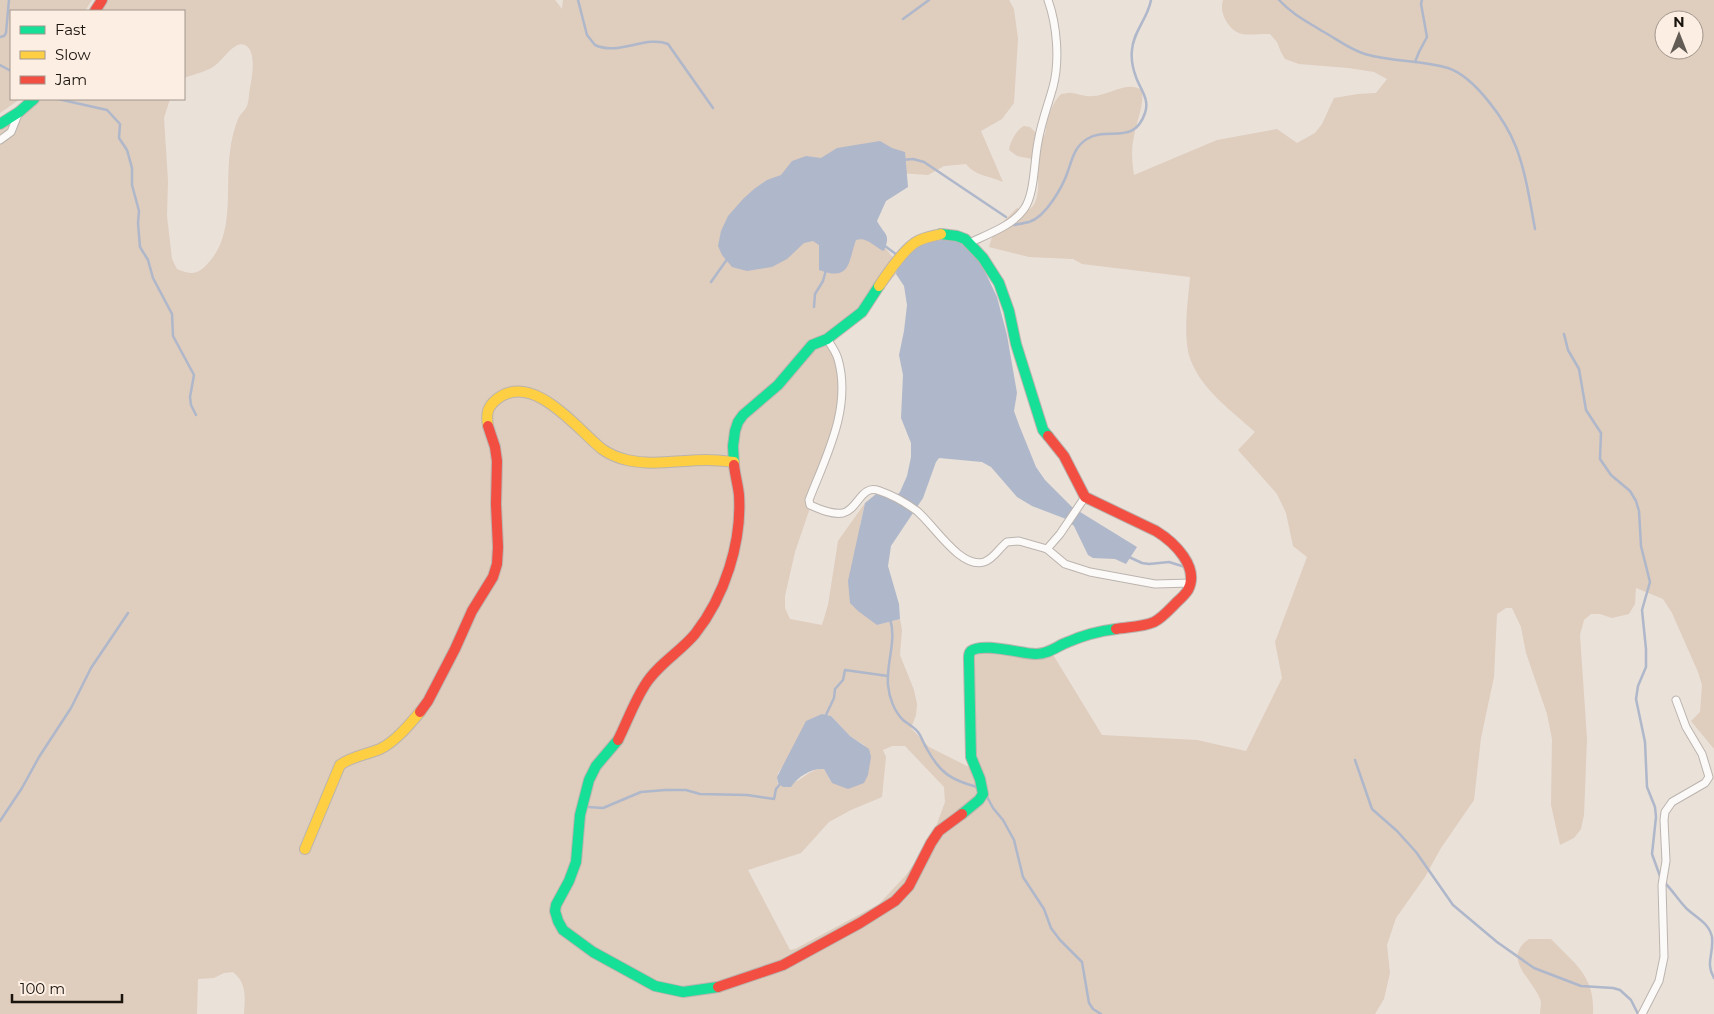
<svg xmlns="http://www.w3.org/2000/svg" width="1714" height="1014" font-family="Montserrat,sans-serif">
<rect width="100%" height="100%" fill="#eae1d9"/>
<g fill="#dfcdbe" fill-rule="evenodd">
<path d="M0 0H92L85 11H11V99H20L0 113Z"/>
<path d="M106 0H555L562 9 563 0H1009L1014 9 1018 39 1014 103 1002 119 981 131 1003 182C990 176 975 176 966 164L944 166 928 175 899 173 864 223 897 262 896 274 869 305 832 338 841 363V406L831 446 795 552 785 596V608L790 619 822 625 828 605 838 541 865 503 860 525 877 625 900 619 902 630 900 655 914 690 917 704 916 715 911 728 929 747 975 770 970 670 976 646 1052 653 1102 735 1197 740 1246 751 1282 678 1275 642 1307 557 1293 546 1286 513 1277 494 1238 450 1255 432C1232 411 1203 391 1191 361 1182 338 1188 302 1190 277L1082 264 1073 259 1029 257 989 247 995 227 997 228 1017 208 1024 211C1026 210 1029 210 1031 208 1041 200 1040 167 1032 159L1017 156 1009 150C1010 142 1016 130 1024 126L1030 127 1040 137 1045 135C1047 120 1050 106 1061 94 1064 94 1069 92 1072 93 1079 94 1085 97 1092 96 1109 96 1126 80 1142 90 1144 107 1137 119 1134 136 1131 148 1132 163 1134 175L1217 140 1277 129 1297 143 1315 133 1322 124 1334 98 1358 94 1376 93 1387 79 1374 72 1348 68 1299 64 1285 59 1281 52 1277 42 1270 34C1250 33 1237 41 1225 19 1222 13 1221 7 1223 0H1714V749L1691 721 1700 712 1702 685 1698 672 1672 613 1663 599 1636 588 1635 604 1629 614 1612 618 1600 614H1591L1584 620 1580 635 1587 739 1584 815 1581 829 1574 838 1560 845 1551 805 1552 739 1547 714 1526 653 1521 627 1512 608H1506L1497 614 1494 677 1481 738 1474 800 1441 848 1425 877 1396 918 1387 945 1390 973 1384 999 1375 1014H244C245 998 247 983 233 972L224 973 214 978 198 979 197 1014H0V126L36 99H170L164 118 168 181 167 216 172 259 177 269C193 276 199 274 210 261 235 232 225 188 230 152 231 141 234 129 238 119 240 114 245 111 247 106 249 101 249 93 250 88 252 77 257 51 245 45 235 41 225 57 218 63 210 71 195 74 184 78V11H98ZM1664 20H1694V50H1664ZM822 714 831 716 850 736 864 745 871 757 832 783 824 769C811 768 806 777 795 782 790 783 783 783 778 784L777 781 778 773ZM892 746H905L944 787 945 802 932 837 906 875 879 904 795 949 790 950 748 870 801 853 829 822 851 810 882 797 886 757 883 750Z"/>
<path d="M1529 939H1551C1575 964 1595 976 1593 1014H1540C1540 1010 1541 1006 1541 1002 1535 980 1500 959 1529 939Z"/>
</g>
<g fill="#afb7ca">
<path d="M880 141 892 148 905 152 908 187 886 201 877 221C885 236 891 233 884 251 874 247 867 236 856 240 848 262 851 282 819 270V245L813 241 804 243 787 259 772 267 747 271 732 267 722 255 718 246 721 231 728 216 743 199 754 189 767 180 781 175 792 161 806 156 821 158 837 148Z"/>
<path d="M952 238 965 242 979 259 997 297 1007 335 1017 393 1014 411 1019 425 1036 467 1045 480 1072 507 1137 547 1126 564 1115 559 1093 558 1088 555 1074 526 1066 519 1032 506 1017 497 991 467 982 462 939 458 936 462 923 498 891 546 888 566 899 604 900 619 877 625 858 611 850 603 848 581 865 503 876 494 893 499 900 492 907 476 911 457V443L901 418 903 375 899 355 904 331 907 305 904 286 896 274 897 266 915 245Z"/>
<path d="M822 714 831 716 850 736 869 749 871 757 868 775 864 783 848 789 832 783 824 769C812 768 798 776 791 787H783L778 783 777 777 806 721Z"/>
</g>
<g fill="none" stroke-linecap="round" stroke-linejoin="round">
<g stroke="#afb7ca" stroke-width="2.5">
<path d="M578 0 587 35 595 45C618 56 646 35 668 44L713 108"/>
<path d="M1279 0C1292 14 1306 21 1322 31 1337 39 1349 49 1365 54 1392 62 1421 60 1448 68 1475 77 1506 121 1516 147 1526 173 1530 202 1535 229"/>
<path d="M903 19 929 0"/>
<path d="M0 37 4 36 6 33 9 0"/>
<path d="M1415 62 1419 52 1427 37 1421 4 1422 0"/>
<path d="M0 65 11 71"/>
<path d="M58 99 107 110 120 124 119 138 127 150 132 168V185L139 211 138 223 140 247 148 260 153 278 172 314 173 336 194 375 190 397 191 405 196 415"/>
<path d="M902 160 913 159 924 162 1006 217"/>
<path d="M1014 225C1019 224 1025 223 1029 222 1046 217 1063 186 1068 171 1072 159 1075 146 1087 139 1108 126 1134 146 1145 113 1150 99 1140 89 1136 77 1133 69 1131 58 1132 50 1133 32 1148 18 1151 0"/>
<path d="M885 246 897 255"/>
<path d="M711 282 728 258"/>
<path d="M814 307 815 294 823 281 826 270"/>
<path d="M1564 334 1568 350 1579 369 1586 410 1601 433 1600 459 1611 475 1630 491 1636 501 1639 511 1641 546 1650 582 1642 610 1646 649V667L1638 686 1636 699 1645 742 1647 787 1655 807 1656 817 1652 854 1661 879"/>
<path d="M1129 557 1142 563 1149 564 1169 562 1185 567"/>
<path d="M890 619C897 640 886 663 888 685 889 697 894 711 903 720 908 724 914 727 918 732 922 737 923 743 927 749 940 773 951 780 977 787"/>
<path d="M825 717 834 698 835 689 843 680 845 670 888 676"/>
<path d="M1355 760 1372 809 1397 831 1416 852 1453 905 1497 942 1534 968 1581 986 1613 988 1620 990 1631 1000 1638 1014"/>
<path d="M985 793 993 808 1003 820 1014 840 1023 877 1044 909 1051 928 1060 940 1082 962 1089 1003 1093 1009 1101 1014"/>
<path d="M588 807 603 808 641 792 665 790H686L700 794 747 795 774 799 776 789 781 783"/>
<path d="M0 821 22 788 39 757 71 708 91 668 128 613"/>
<path d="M1665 883C1673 891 1679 901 1687 909 1697 918 1709 923 1712 937 1714 954 1705 963 1714 978"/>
</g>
<g stroke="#bbb4ae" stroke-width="9">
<g id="street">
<path d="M0 140 11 132 19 112"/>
<path d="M969 243C988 234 1012 226 1024 209 1035 194 1034 160 1038 142 1041 123 1048 105 1053 87 1060 61 1057 25 1048 0"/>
<path d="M827 339C831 345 836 352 838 359 852 408 826 456 809 500L810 505C819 509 832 515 843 513 858 510 861 483 880 491 892 495 906 503 917 511 934 525 960 569 984 562 994 559 999 548 1007 542L1019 541 1047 549"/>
<path d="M1085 497 1060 534 1047 549 1065 564 1090 572 1155 584 1191 583"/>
<path d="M1642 1014 1659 981 1664 957 1662 885 1666 861 1664 820 1665 812 1672 802 1705 783 1709 777 1702 754 1686 727 1676 700"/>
</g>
</g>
<g stroke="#bbb4ae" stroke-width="12">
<g id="fast">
<path d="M0 124 19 112 34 99"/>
<path d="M941 234 957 236 965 239 983 258 999 283 1009 311 1016 344 1043 430 1048 436"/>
<path d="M734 465 733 446 735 431 738 422 743 415 778 385 812 345 827 339 862 312 879 286"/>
<path d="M618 740 596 766 589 780 580 815 576 862 569 881 556 905 555 911 558 921 563 930 593 952 655 986 683 992 718 987"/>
<path d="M962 814 979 800 983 794 980 779 971 757 969 662C969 658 968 654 971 651 983 642 1022 654 1036 654 1049 654 1057 646 1068 642 1084 635 1099 631 1116 629"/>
</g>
</g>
<g stroke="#bbb4ae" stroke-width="12">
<g id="slow">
<path d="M879 286C887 274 905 247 918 241 925 237 934 236 941 234"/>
<path d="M488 426C486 414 487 407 497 399 533 371 577 429 602 449 609 454 618 458 627 460 653 466 681 460 707 460 716 460 725 461 734 462"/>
<path d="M305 849 340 765C352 756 366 755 380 749 395 742 409 725 420 712"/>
</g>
</g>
<g stroke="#bbb4ae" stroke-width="12">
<g id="jam">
<path d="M95 11 102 0"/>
<path d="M1048 436 1064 456 1085 497 1156 531C1174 542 1200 567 1188 590 1185 595 1179 600 1175 604 1168 611 1162 618 1154 622 1143 627 1128 627 1116 629"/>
<path d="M420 712 428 701 455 649 472 611 493 577 497 564 498 547 496 504 497 461 495 447 488 426"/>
<path d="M618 740C627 722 634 702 645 685 657 665 680 652 695 634 725 596 742 542 739 495 738 485 735 475 734 465"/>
<path d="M718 987 783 965 860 923 895 901 909 886 931 843 939 831 962 814"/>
</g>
</g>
<use href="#street" stroke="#fcfaf9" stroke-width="7"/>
<use href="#fast" stroke="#16e098" stroke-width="10"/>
<use href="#slow" stroke="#ffcf43" stroke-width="10"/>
<use href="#jam" stroke="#f24e42" stroke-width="10"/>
</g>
<rect x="10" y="10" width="175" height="90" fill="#fceee2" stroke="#a2978d"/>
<rect x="20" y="26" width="25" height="8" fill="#16e098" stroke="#a2978d"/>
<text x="55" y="35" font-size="15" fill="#1a140e">Fast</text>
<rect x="20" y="51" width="25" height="8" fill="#ffcf43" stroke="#a2978d"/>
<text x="55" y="60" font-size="15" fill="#1a140e">Slow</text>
<rect x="20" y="76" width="25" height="8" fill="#f24e42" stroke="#a2978d"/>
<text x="55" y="85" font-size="15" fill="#1a140e">Jam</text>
<g transform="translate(1679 35)"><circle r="24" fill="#fceee2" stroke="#a2978d"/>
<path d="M0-4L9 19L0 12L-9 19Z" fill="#635c55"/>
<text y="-8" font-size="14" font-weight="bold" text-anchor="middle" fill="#1a140e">N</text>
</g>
<path d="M12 994v8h110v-8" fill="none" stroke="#1a140e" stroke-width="2.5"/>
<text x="20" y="994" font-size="15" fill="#1a140e" stroke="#fceee2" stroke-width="4" paint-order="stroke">100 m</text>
</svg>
